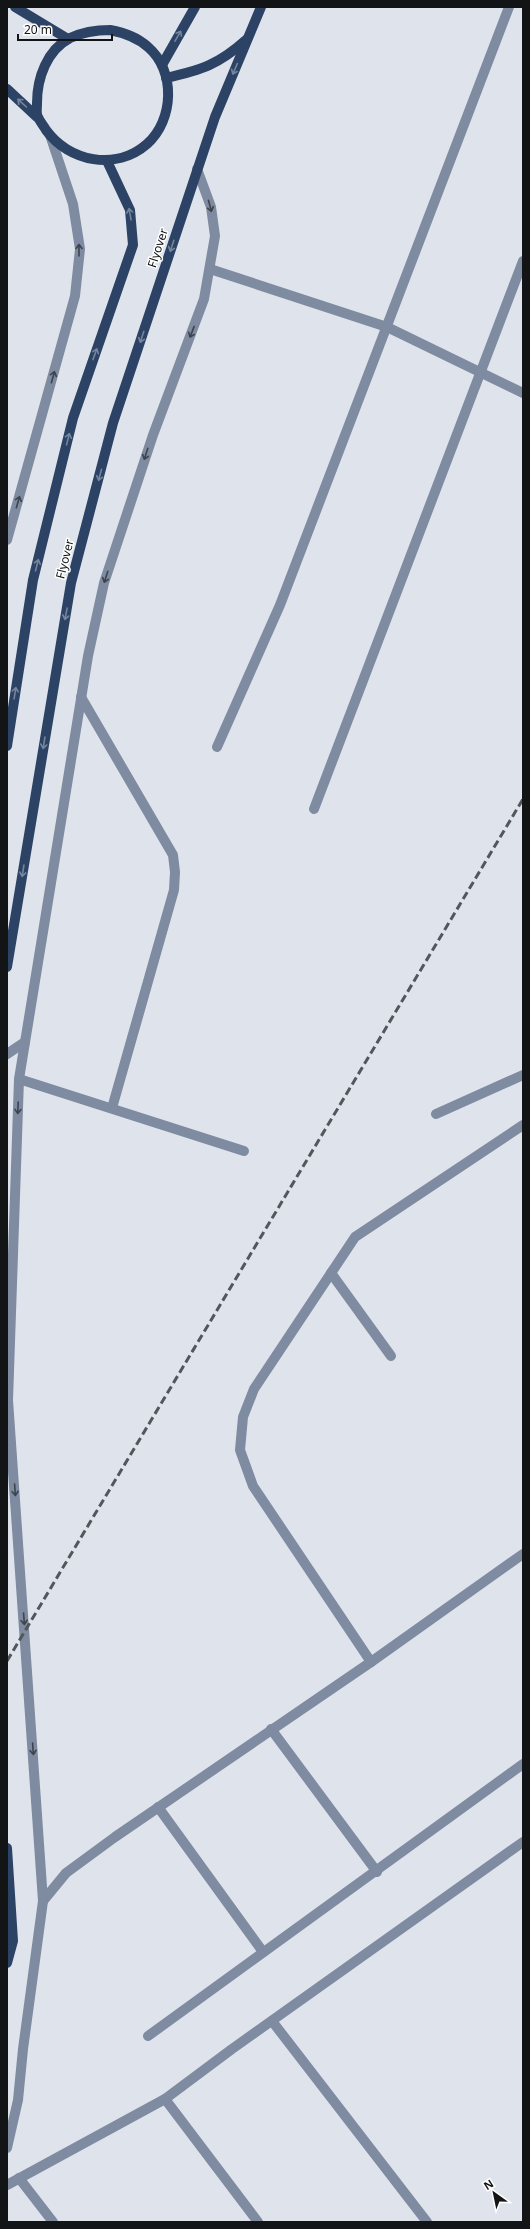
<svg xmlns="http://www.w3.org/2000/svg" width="530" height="2229" font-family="'Noto Sans',sans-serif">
<rect width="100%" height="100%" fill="#dfe4ec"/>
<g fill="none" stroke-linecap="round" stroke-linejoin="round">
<g stroke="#7e8ba0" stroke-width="10">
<path d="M81 697 173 855 175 872 174 890 112 1108"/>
<path d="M19 1079 244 1151"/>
<path d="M331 1273 391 1356"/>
<path d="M371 1662 253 1486 240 1450 243 1417 254 1389 355 1237 523 1125"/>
<path d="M271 1729 377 1872"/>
<path d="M158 1807 263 1952"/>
<path d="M43 1901 66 1873 115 1837 371 1662 523 1554"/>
<path d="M148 2036 523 1764"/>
</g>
<g stroke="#7e8ba0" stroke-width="10">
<path d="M210 269 387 327 523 393"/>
<path d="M217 747 280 605 509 7"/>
<path d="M314 809 523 261"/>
<path d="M436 1114 523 1075"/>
<path d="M272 2021 427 2222"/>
<path d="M165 2099 258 2222"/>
<path d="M19 2178 53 2222"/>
<path d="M7 2185 165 2099 232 2049 523 1842"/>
</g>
<g stroke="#7e8ba0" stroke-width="10">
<path d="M7 540 75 296 80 249 73 204 50 135"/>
<path d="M7 1054 25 1042"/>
<path d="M7 2148 18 2100 23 2049 43 1901 8 1400 19 1079 88 656 104 583 153 435 204 299 215 236 211 207 197 169"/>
</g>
<g stroke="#2c4365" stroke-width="10">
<path d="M15 7 68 39"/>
<path d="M110 30C125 33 137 37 148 47 176 71 174 120 147 144 116 171 69 162 46 130 44 126 40 122 38 117 36 114 37 107 37 103 37 78 47 50 70 38 83 32 96 30 110 30Z"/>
<path d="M162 65 195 7"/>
<path d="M166 78C201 70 218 65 246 40"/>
<path d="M7 89 37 117"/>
<path d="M7 746 33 580 73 418 133 245 130 210 107 161"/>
<path d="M7 967 71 583 113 423 215 117 261 7"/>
<path d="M7 1848 13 1941 7 1963"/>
</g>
<path stroke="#53565a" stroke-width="3" stroke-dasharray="8 4" stroke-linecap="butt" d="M7 1661 523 799"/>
</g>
<defs><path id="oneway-shaft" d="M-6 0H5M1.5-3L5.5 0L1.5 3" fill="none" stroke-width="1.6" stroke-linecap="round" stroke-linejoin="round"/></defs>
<g stroke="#76859b">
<use href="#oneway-shaft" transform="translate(178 36) rotate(-60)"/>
<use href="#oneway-shaft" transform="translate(235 69) rotate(113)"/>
<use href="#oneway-shaft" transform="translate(22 103) rotate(-138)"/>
<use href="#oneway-shaft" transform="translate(130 214) rotate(-100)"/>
<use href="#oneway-shaft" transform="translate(172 246) rotate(108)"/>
<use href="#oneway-shaft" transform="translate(142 337) rotate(108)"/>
<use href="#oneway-shaft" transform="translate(95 354) rotate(-70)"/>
<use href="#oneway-shaft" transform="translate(68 439) rotate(-76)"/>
<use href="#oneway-shaft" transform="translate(100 475) rotate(105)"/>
<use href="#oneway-shaft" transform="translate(37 565) rotate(-76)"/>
<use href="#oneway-shaft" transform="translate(66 614) rotate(101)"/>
<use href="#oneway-shaft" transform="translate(15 693) rotate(-81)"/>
<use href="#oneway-shaft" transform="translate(44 743) rotate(99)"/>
<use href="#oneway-shaft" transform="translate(23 871) rotate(99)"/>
</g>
<g stroke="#3d444d">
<use href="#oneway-shaft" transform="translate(210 206) rotate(75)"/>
<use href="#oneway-shaft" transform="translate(79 250) rotate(-90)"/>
<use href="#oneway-shaft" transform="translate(192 332) rotate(111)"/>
<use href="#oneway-shaft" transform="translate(53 377) rotate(-74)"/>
<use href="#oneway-shaft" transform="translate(146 454) rotate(108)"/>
<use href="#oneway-shaft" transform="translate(18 502) rotate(-74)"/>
<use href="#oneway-shaft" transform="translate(106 577) rotate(108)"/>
<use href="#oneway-shaft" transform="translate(18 1108) rotate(92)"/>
<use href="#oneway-shaft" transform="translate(15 1490) rotate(86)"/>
<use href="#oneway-shaft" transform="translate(24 1619) rotate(86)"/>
<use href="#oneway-shaft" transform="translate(33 1749) rotate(86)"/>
</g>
<g text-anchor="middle" stroke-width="3" stroke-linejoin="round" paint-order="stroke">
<g font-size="12" fill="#121416" stroke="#fff">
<text transform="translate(158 248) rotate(-72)" y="4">Flyover</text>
<text transform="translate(65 559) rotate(-76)" y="4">Flyover</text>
</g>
</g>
<rect width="530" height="2229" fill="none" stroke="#121416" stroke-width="16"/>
<g transform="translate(494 2193) rotate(327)" stroke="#ffffff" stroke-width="3" paint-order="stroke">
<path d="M0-3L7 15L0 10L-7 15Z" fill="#121416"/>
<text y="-6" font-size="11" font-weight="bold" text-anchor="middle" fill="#121416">N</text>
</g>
<path d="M18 34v6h94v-6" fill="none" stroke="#121416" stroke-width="2"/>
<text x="24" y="34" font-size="12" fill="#121416" stroke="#ffffff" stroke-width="3" paint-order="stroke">20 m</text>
</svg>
